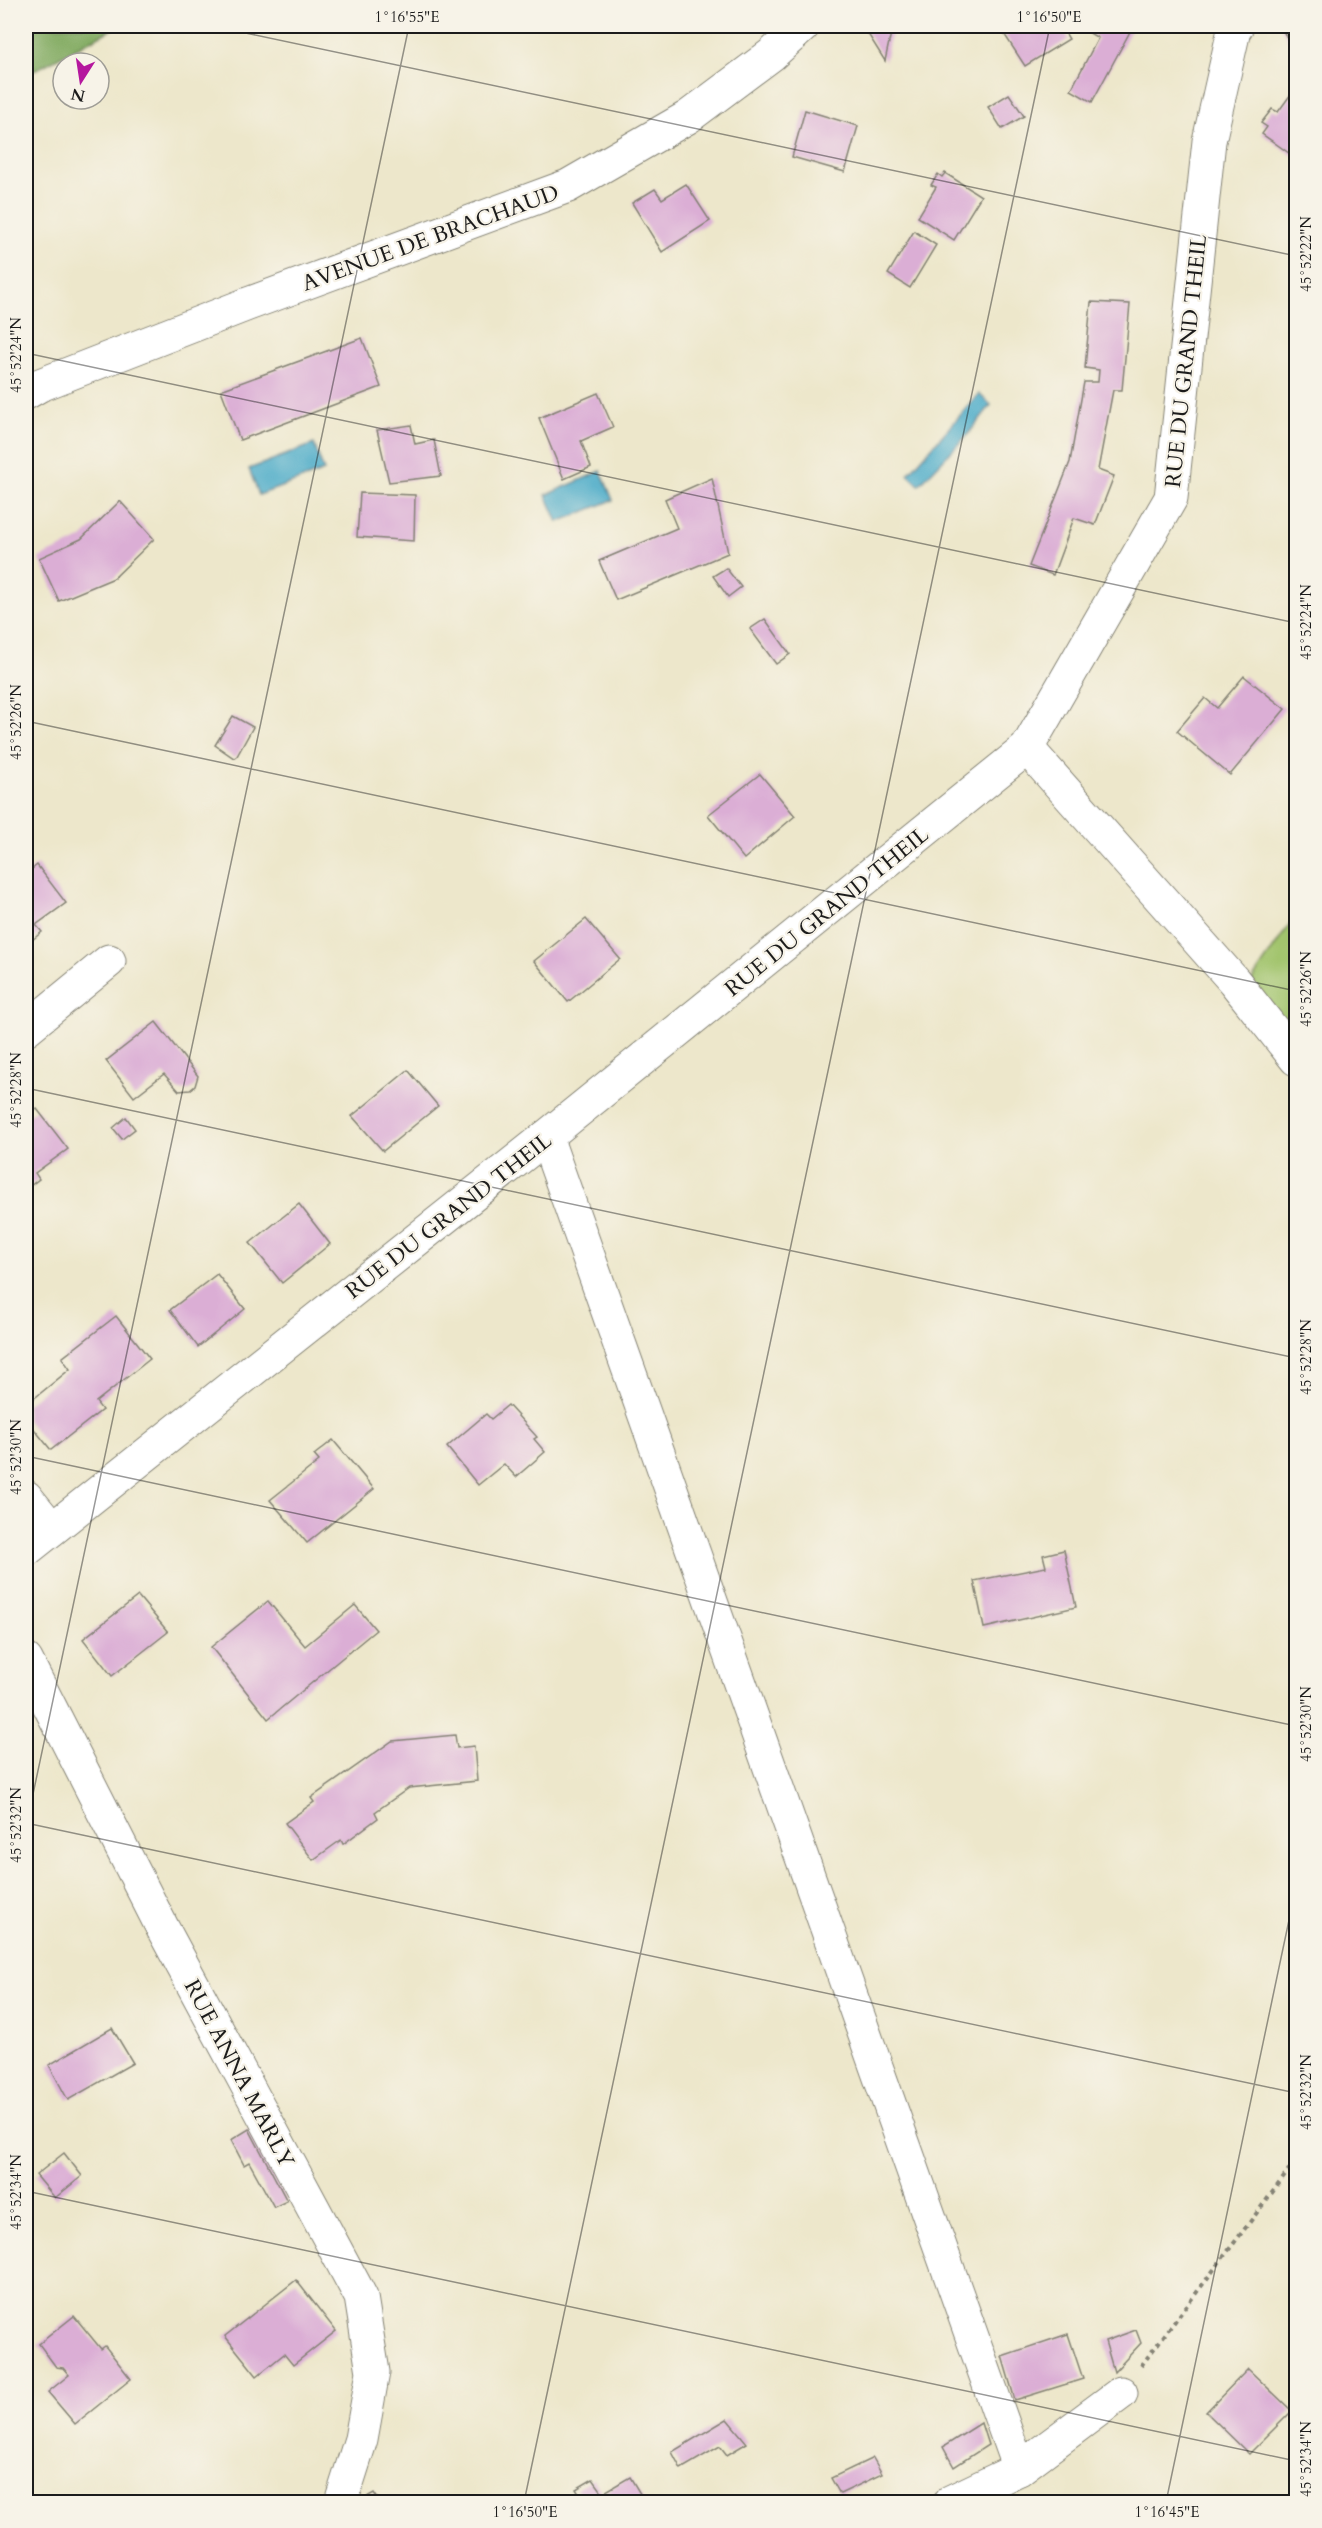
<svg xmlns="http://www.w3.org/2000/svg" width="1322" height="2528" font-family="Cardo,serif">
<rect width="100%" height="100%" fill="#f7f3e8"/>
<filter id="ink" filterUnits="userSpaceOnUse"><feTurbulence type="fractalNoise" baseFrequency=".0167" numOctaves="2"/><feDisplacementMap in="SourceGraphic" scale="12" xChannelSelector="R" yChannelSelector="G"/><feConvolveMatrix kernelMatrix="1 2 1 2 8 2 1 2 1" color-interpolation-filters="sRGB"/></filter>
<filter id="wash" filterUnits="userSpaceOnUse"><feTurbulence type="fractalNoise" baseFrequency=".008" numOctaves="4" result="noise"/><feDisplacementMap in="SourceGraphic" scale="24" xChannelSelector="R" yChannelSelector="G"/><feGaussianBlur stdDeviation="1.35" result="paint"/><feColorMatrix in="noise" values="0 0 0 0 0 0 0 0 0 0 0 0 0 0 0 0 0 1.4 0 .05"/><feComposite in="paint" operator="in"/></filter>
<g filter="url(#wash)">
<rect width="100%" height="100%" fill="#ede7cb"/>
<path fill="#a2c46d" stroke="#5f7044" stroke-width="1.5" d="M1296 915V1042L1250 983Z"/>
<path fill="#81aa60" stroke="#4e633e" stroke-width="1.5" d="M26 26H118L26 75Z"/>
<g fill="#49aac8" stroke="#326372" stroke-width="1.5">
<path d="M979 394 991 405 969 433 919 485 908 474Z"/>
<path d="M314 444 324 471 259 495 249 469Z"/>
<path d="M601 471 613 500 558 522 546 495Z"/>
</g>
<g id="blocks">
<g fill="#dbaed5">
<path d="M863 26H891L892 28 885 61Z"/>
<path d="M999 26H1061L1069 39 1025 66Z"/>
<path d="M1092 26H1133L1092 102 1071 90 1098 38 1088 32Z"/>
<path d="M1280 26H1296V46L1293 48Z"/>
<path d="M1294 90 1296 92V158L1262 134 1267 127 1261 123 1272 109 1278 112Z"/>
<path d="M1009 94 1024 116 1002 129 988 107Z"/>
<path d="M805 110 858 126 845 172 792 157Z"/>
<path d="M945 173 981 196 954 240 918 217 936 187 931 185 938 174 942 177Z"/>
<path d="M686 184 710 221 662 252 632 203 655 189 662 199Z"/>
<path d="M914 231 936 245 910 288 888 274Z"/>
<path d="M1091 302 1130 304 1122 390H1113L1098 470 1114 476 1095 525 1074 518 1053 575 1029 566 1070 462 1084 382H1098L1099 370 1085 368Z"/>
<path d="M362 338 381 387 240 440 221 390Z"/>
<path d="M598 393 613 427 581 441 591 467 564 479 539 418Z"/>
<path d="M411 425 415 444 434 440 441 476 389 482 377 430Z"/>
<path d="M712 478 728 553 616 600 599 561 677 528 665 499Z"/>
<path d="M360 493 415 495 414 541 357 537Z"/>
<path d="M120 501 154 539 114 578 59 601 39 558 81 539Z"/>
<path d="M726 568 741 587 728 597 713 576Z"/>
<path d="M765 619 790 654 776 664 750 629Z"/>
<path d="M1244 676 1285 709 1230 775 1177 731 1205 698 1217 708Z"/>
<path d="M233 716 253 727 237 756 234 758 215 745Z"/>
<path d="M760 774 795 816 744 859 708 815Z"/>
<path d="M37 865 66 903 36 925 42 932 26 945V874Z"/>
<path d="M586 919 620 959 568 1002 534 961Z"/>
<path d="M156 1022 198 1076 195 1086 190 1090 179 1091 164 1074 134 1097 106 1061Z"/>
<path d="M408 1070 438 1106 383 1151 352 1116Z"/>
<path d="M37 1109 68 1149 35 1173 39 1179 26 1189V1117Z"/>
<path d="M126 1117 135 1129 122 1139 113 1128Z"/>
<path d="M299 1204 330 1244 282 1283 250 1243Z"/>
<path d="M217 1274 245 1309 198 1347 170 1310Z"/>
<path d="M116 1316 150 1359 96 1402 102 1410 51 1450 26 1419V1405L70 1369 62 1358Z"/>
<path d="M1295 1383H1296V1408L1291 1407Z"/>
<path d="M508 1405 537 1437 534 1439 545 1452 516 1477 504 1464 478 1485 447 1447 486 1414 491 1419Z"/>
<path d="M333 1440 374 1489 307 1543 270 1500 319 1461 314 1455Z"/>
<path d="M1064 1550 1076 1607 984 1628 974 1581 1046 1567 1043 1555Z"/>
<path d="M138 1596 168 1632 112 1676 83 1639Z"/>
<path d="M268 1601 305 1646 355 1605 376 1630 268 1719 211 1647Z"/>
<path d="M455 1735 457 1748 474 1746 477 1781 409 1788 375 1812 378 1818 343 1844 341 1840 313 1860 285 1823 314 1802 311 1798 392 1741Z"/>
<path d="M112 2028 133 2063 68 2100 49 2065Z"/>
<path d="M249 2129 287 2201 274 2207 249 2162 244 2165 231 2140Z"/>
<path d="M64 2153 82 2176 55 2198 36 2175Z"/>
<path d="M296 2280 336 2331 293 2365 284 2354 257 2376 225 2336Z"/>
<path d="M74 2316 101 2349 105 2346 131 2379 75 2424 48 2392 69 2375 63 2368 56 2367 39 2344Z"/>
<path d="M1136 2330 1141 2343 1114 2372 1105 2341Z"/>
<path d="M1068 2334 1083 2379 1015 2400 1002 2356Z"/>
<path d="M1248 2369 1292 2411 1249 2454 1206 2412Z"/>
<path d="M727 2419 747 2443 727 2455 720 2446 681 2469 672 2452Z"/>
<path d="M981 2423 988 2445 954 2467 943 2447Z"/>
<path d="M873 2458 882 2474 840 2494 831 2478Z"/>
<path d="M630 2477 645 2502H584L576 2489 593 2479 603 2493Z"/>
<path d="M374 2493 380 2502H358Z"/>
</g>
</g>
</g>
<g filter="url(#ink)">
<use href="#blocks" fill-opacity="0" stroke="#848274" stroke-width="1.5"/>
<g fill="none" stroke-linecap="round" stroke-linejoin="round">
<g stroke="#848274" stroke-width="35">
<g id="minor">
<path d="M26 393 40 385 248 304 568 186 688 117 771 55 803 26"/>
<path d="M1027 748 1234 981 1296 1059"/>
<path d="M26 1029 109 961"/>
<path d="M546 1137 1019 2469"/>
<path d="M26 1497 52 1529"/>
<path d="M26 1550 546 1137 1027 748 1171 498 1209 141 1234 30 1237 26"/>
<path d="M26 1660 163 1929 361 2297 373 2372 361 2439 341 2502"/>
<path d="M950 2502 1019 2469 1121 2393"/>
</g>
</g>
<path stroke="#848274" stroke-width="4" stroke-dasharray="4.5 4.5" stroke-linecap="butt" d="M1141 2366 1296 2161"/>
<use href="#minor" stroke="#fff" stroke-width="33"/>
</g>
</g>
<path fill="none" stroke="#1c1c1c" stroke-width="1.5" stroke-opacity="0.45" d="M213 26 1296 256M26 353 1296 623M26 721 1296 991M26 1088 1296 1358M26 1456 1296 1726M26 1823 1296 2093M26 1827 409 26M26 2191 1296 2461M524 2502 1050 26M1166 2502 1296 1887"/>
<g text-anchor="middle" stroke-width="4.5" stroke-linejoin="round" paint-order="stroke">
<g font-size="22" fill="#1c1c1c" stroke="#f7f3e8">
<text transform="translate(430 237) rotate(-20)" y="8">AVENUE DE BRACHAUD</text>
<text transform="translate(1185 361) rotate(-84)" y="8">RUE DU GRAND THEIL</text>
<text transform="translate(826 911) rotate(-39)" y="8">RUE DU GRAND THEIL</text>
<text transform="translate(448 1215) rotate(-38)" y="8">RUE DU GRAND THEIL</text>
<text transform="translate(240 2073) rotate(62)" y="8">RUE ANNA MARLY</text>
</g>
</g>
<rect width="1322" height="2528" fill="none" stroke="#f7f3e8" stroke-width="66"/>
<g transform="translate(81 81) rotate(192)"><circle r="28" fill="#f7f3e8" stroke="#9f9d96" stroke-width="1.5"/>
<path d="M0-4.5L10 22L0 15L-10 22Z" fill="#b5179e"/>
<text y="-9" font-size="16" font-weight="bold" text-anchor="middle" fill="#1c1c1c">N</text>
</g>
<rect x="33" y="33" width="1256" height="2462" fill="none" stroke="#1c1c1c" stroke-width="2"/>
<g font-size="15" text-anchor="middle" fill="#1c1c1c">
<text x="407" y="22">1°16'55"E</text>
<text x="1049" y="22">1°16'50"E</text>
<text transform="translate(1306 254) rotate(-90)" y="5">45°52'22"N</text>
<text transform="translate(16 355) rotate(-90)" y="5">45°52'24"N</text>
<text transform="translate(1306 622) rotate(-90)" y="5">45°52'24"N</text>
<text transform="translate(16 722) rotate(-90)" y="5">45°52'26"N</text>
<text transform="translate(1306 989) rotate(-90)" y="5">45°52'26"N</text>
<text transform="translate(16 1090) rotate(-90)" y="5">45°52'28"N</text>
<text transform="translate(1306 1357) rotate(-90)" y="5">45°52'28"N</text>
<text transform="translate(16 1457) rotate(-90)" y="5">45°52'30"N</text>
<text transform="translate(1306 1724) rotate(-90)" y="5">45°52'30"N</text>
<text transform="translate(16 1825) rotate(-90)" y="5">45°52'32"N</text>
<text transform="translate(1306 2092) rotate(-90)" y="5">45°52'32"N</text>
<text transform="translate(16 2192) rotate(-90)" y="5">45°52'34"N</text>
<text transform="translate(1306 2459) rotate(-90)" y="5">45°52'34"N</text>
<text x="525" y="2517">1°16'50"E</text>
<text x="1167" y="2517">1°16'45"E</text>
</g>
</svg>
